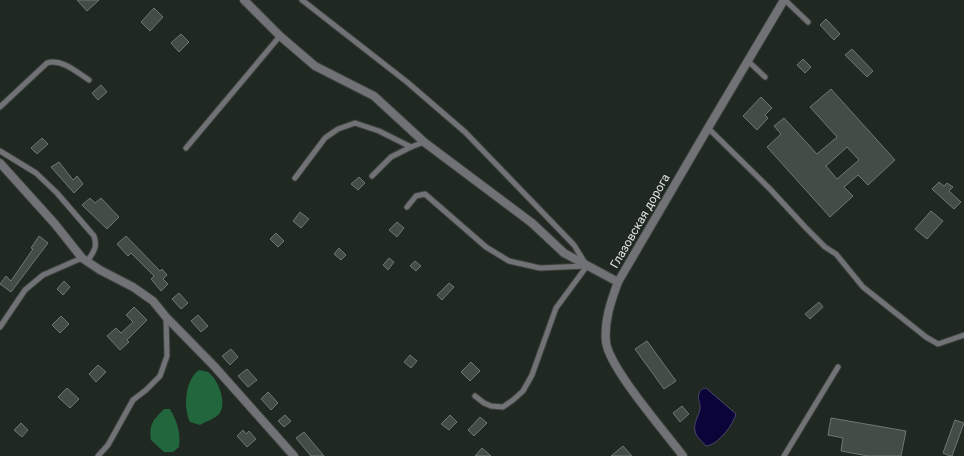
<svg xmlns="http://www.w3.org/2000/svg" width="964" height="456" font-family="Roboto,sans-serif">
<rect width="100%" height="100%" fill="#202822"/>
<g fill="#22663e">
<path d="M199 370C202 371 206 371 208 372 218 379 228 404 219 414 216 418 205 422 200 425L190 422C183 407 185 380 199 370Z"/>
<path d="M164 409H170C177 421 181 433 179 447L173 452H164L151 440C149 423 153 421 164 409Z"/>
</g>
<path fill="#0b0438" stroke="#4b476a" d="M706 388 736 414C733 425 718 445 706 446 702 441 696 437 695 431 693 423 699 416 700 409 701 404 697 399 699 394 700 390 702 389 706 388Z"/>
<g fill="#434c46" stroke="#6e7871" fill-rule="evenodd">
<path d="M77 0H99L87 11Z"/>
<path d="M154 8 163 17 150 31 141 22Z"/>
<path d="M826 19 840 34 834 40 820 25Z"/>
<path d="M181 34 189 42 179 52 171 43Z"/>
<path d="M852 49 873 71 867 77 845 55Z"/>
<path d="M803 59 811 67 805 73 797 65Z"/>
<path d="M101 85 107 92 98 100 92 93Z"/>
<path d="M831 89 895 160 868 185 858 175 844 187 853 196 830 217 767 147 781 134 774 126 784 118 817 154 837 137 810 107ZM847 147 859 160 837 179 826 166Z"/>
<path d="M761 97 772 108 765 115 768 118 757 130 743 116Z"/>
<path d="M42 138 48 144 37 154 31 148Z"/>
<path d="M59 162 73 180 77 176 83 184 74 193 51 167Z"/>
<path d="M359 177 365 183 358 190 351 184Z"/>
<path d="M939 182 944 186 947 183 953 187 949 191 961 202 954 209 932 189Z"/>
<path d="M90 198 95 203 101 198 119 217 107 229 82 205Z"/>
<path d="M931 211 943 221 927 239 915 229Z"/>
<path d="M300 212 309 219 301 228 293 221Z"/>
<path d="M397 222 404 228 397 237 389 230Z"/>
<path d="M276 233 284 241 278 247 270 239Z"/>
<path d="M39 236 48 243 11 292 0 284 6 276 11 281 33 249 31 248Z"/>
<path d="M126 236 160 271 162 269 167 275 163 279 168 284 161 291 151 279 154 276 131 253 128 256 117 244Z"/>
<path d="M339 248 346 255 341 260 334 254Z"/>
<path d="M389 258 394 262 388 270 383 265Z"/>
<path d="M415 261 421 266 416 271 410 266Z"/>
<path d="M64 281 70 287 63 295 57 289Z"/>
<path d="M449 283 454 287 442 300 437 295Z"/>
<path d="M179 293 188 303 181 309 172 299Z"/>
<path d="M819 302 823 307 810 319 805 314Z"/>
<path d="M134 307 147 320 127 340 129 342 120 350 107 336 116 328 121 333 133 322 126 315Z"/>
<path d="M198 315 208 326 201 332 191 321Z"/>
<path d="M61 316 69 324 60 333 52 325Z"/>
<path d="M647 341 676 381 664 389 635 349Z"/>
<path d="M231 349 238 357 230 365 222 356Z"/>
<path d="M410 355 417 361 411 368 404 362Z"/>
<path d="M471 362 480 371 470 381 461 372Z"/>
<path d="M98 365 106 372 96 382 89 374Z"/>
<path d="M247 369 257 380 248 387 238 376Z"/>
<path d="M67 388 79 399 70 408 58 397Z"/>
<path d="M268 392 278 403 271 410 261 399Z"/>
<path d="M682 406 689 414 680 422 673 413Z"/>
<path d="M285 415 291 421 284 427 278 421Z"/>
<path d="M450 415 457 422 449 430 441 424Z"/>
<path d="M480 417 487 423 474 436 468 430Z"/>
<path d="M831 418 906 431 901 456H868L841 451 843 438 828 435Z"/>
<path d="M955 420 964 423 952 456H950L943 453Z"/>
<path d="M21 423 28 430 22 437 14 430Z"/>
<path d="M243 430 246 434 249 431 256 439 247 447 237 436Z"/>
<path d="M304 432 324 456H311L296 438Z"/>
<path d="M623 446 632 456H611Z"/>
<path d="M482 448 491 456H475Z"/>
</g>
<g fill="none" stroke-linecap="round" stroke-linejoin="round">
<g stroke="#3b423d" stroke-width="7">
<g id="service">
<path d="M302 0 407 82 465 132 574 245 585 263"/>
<path d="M785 0 808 22"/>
<path d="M749 62 765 77"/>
<path d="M0 107 47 63C61 58 78 73 89 80"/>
<path d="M708 128 770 189 806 228 825 247 836 254 863 287 926 337 938 344 964 335"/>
<path d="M186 148 280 36"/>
<path d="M0 151 36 173 57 193 94 236C98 248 93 252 87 262"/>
<path d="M372 176 391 157 411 147"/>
<path d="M295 178 325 138 338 129 355 123 379 131 411 147 424 142"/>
<path d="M407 207 416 196 425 194 486 247 509 261 540 268 586 266"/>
<path d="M0 327 25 290 43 275 82 258"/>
<path d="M475 396 484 403 491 406 503 407 513 400 523 391 532 375 556 308 587 266"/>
<path d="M98 456 108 445 133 400 146 390 160 376 167 356 166 317"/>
<path d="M784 456 838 367"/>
</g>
</g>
<g stroke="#3b423d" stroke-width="10">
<g id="minor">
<path d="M244 0 280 36 315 66 374 96 424 142 532 223 564 253 618 282"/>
<path d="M0 163 55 224 82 258 100 270 133 287 153 301 166 317 214 366 294 456"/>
</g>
</g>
<g stroke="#3b423d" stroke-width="10">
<path id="tertiary" d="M683 456C666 433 609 368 606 342 604 321 611 301 618 282L708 128 784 0"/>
</g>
<use href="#service" stroke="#717276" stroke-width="5"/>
<use href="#minor" stroke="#717276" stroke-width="8"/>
<use href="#tertiary" stroke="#717276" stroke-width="8"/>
</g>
<g text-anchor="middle" stroke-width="3" stroke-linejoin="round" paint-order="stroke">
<g font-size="12" fill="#dfe4e0" stroke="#202822">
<text transform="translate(640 221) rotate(-60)" y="4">Глазовская дорога</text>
</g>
</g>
</svg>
